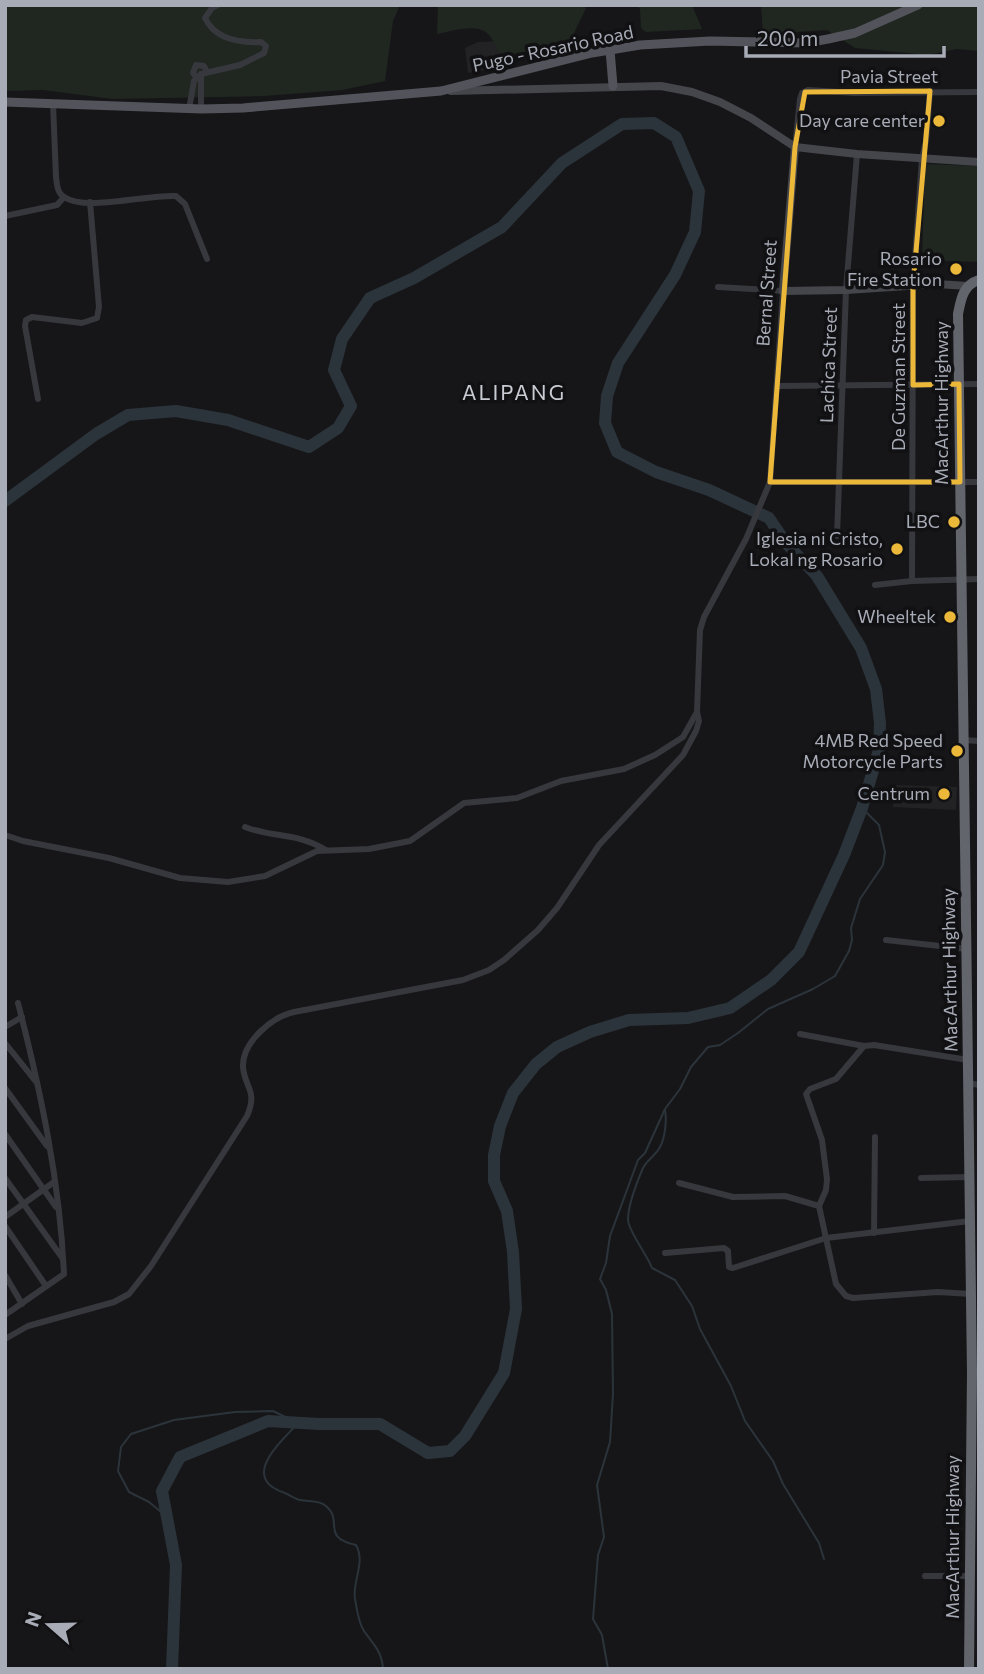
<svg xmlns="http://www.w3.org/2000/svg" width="984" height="1674" font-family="Commissioner,sans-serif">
<rect width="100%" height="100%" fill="#161618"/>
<g fill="#222225">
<path d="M501 41 510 48 513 65 468 73 465 48 478 42Z"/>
<path d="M894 785 957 787 956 810 893 807Z"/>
</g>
<g fill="#202721">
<path d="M5 5H400L393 21 385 81 342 90 264 96 113 99 43 90 5 91Z"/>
<path d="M438 5H580L586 8 567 48 505 63C499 55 494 39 487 33 476 23 451 31 437 34Z"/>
<path d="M637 5H692L702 29 646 32 641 28 640 9Z"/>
<path d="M761 5H979V51L957 49 928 55 855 48 827 30 763 34Z"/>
<path d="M925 164 979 166V262L922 260Z"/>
</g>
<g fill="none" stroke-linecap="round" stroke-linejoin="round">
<g stroke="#2c343b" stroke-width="2">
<path d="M665 1110C667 1120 665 1138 660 1147 656 1155 647 1160 643 1168 637 1182 628 1204 628 1220 628 1230 647 1255 652 1268L675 1280 692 1306 700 1329 731 1386 745 1421 773 1461 783 1484 819 1543 824 1559"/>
<path d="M166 1516 149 1502 129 1492 118 1471 121 1447 131 1434 174 1420 235 1412 273 1411 298 1423C280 1443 239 1478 285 1493 290 1495 295 1499 300 1500 309 1502 319 1500 326 1506 344 1521 320 1537 356 1545 366 1563 352 1581 355 1599 357 1609 358 1622 364 1631 373 1644 382 1651 383 1669"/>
<path d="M608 1669 602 1635 593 1619 598 1555 604 1537 597 1485 610 1442 613 1394 612 1314 606 1290 600 1279 606 1263 610 1236 638 1160 645 1153 665 1109 680 1089 691 1067 708 1047 720 1045 738 1033 768 1009 813 989 835 976 849 951 852 940 851 928 860 899 883 865 885 852 879 825 862 808"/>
</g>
<path stroke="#2c343b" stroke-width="12" d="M5 501 96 434 128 415 176 411 228 420 309 447 338 428 351 406 334 370 342 339 370 298 414 278 502 227 562 163 622 124 654 123 676 137 699 191 695 232 675 275 618 363 607 396 605 423 617 452 656 472 709 490 769 518 786 543 817 576 861 648 876 689 880 723 879 750 862 808 844 855 799 952 771 980 730 1008 688 1018 629 1020 590 1032 557 1047 536 1064 513 1093 500 1126 494 1155V1181L507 1211 513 1252 516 1309 504 1373 465 1436 450 1451 428 1453 380 1424H319L268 1421 180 1457 162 1491 176 1565 172 1669"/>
<g stroke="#37383d" stroke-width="6">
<path d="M197 78 193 73 196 65 204 66 207 72"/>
<path d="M53 104 56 177C57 184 57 193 64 197 86 212 149 194 176 196L185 204 207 259"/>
<path d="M189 109 194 81 201 74 240 65 264 53 266 46 261 42C240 43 215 39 205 18L212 8 218 5"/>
<path d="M201 109V74"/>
<path d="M795 147 800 99 802 93 808 90 855 93 979 92"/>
<path d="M5 216 57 205 64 197"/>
<path d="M777 386 979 384"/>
<path d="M38 399 25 326 26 320 32 317 82 323 97 318 99 307 90 202"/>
<path d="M770 482H979"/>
<path d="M837 536 846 290 857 154"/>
<path d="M912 581 913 286 922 159 926 141 930 91"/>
<path d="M875 585 912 581 979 579"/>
<path d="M964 740 979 741"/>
<path d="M245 827C273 838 296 832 326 850"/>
<path d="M5 835 23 841 109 858 180 878 228 882 265 876 317 851 369 849 410 841 464 803 517 798 561 781 624 769 655 755 683 737 697 712 700 630 704 617 746 539 770 482 783 291 718 287"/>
<path d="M886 940 967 949"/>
<path d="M5 1027 22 1017"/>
<path d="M800 1034 864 1046 874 1045 968 1060"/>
<path d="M5 1043 37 1083"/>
<path d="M968 1083 979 1085"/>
<path d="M5 1088 47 1146"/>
<path d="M5 1134 56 1207"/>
<path d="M5 1178 63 1259"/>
<path d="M921 1178 969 1177"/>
<path d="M679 1183 733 1197 785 1196 819 1206 836 1284 846 1296 853 1298 938 1292 971 1294"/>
<path d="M819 1206 826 1190 827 1179 822 1140 806 1094 810 1089 836 1079 864 1046"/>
<path d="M5 1217 54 1182"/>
<path d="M5 1226 46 1286"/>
<path d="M874 1233 875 1137"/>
<path d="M665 1253 724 1248 728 1251 729 1267 733 1268 826 1238 970 1221"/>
<path d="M5 1275 22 1304"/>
<path d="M5 1315 64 1274C60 1183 41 1092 18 1003"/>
<path d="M5 1339 28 1326 114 1302 129 1294 151 1266 247 1116C258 1090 245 1089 243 1067 242 1042 272 1017 294 1012L463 980 489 970 504 960 538 930 557 908 599 845 683 755 696 731 699 721 697 712"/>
<path d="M925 1576H970"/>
</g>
<g stroke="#45464c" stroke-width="8">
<path d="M451 91 661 86 692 92 720 102 751 118 795 147 857 154 979 162"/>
<path d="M795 147 783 291 846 290 937 284 968 286"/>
</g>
<g stroke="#53545b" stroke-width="9">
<path d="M610 50 613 86"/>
<path d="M5 102 202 109 243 108 441 91 592 53 640 45 710 41 806 43 828 39 855 33 918 5"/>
</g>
<path stroke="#63656d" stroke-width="10" d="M969 1669 972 1373 958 314C961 299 963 285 979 280"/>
</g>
<path fill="none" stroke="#ecb839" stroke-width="5" stroke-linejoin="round" d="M930 91 913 286V385L959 384 960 482H770L795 147 805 92Z"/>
<g fill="#ecb839" stroke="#111113" stroke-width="2.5">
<circle cx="939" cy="121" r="7"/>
<circle cx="956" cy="269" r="7"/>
<circle cx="954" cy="522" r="7"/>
<circle cx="897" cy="549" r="7"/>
<circle cx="950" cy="617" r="7"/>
<circle cx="957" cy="751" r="7"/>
<circle cx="944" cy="794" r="7"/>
</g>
<g text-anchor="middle" stroke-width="7" stroke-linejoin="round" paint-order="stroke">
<g font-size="18" fill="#a8acb7" stroke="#111113">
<text transform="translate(553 49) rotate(-12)" y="6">Pugo - Rosario Road</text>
<text x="889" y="83">Pavia Street</text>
<text transform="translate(767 293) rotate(-86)" y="6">Bernal Street</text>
<text transform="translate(829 365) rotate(-88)" y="6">Lachica Street</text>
<text transform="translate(899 377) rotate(-90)" y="6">De Guzman Street</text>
<text transform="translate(942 403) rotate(-90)" y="6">MacArthur Highway</text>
<text transform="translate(950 970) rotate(-91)" y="6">MacArthur Highway</text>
<text transform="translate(953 1537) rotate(-90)" y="6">MacArthur Highway</text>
</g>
<g font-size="18" fill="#a8acb7" stroke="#111113" text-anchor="end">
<text x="925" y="127">Day care center</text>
<text x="942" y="265">Rosario<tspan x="942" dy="21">Fire Station</tspan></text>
<text x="940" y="528">LBC</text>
<text x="883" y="545">Iglesia ni Cristo,<tspan x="883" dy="21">Lokal ng Rosario</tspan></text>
<text x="936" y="623">Wheeltek</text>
<text x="943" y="747">4MB Red Speed<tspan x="943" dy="21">Motorcycle Parts</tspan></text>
<text x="930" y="800">Centrum</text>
</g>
<g font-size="21" letter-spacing="2" fill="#c9cbd3" stroke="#111113">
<text x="514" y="400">ALIPANG</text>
</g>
</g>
<rect width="984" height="1674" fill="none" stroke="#a8acb7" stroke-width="14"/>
<g transform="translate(49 1625) rotate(290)" stroke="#111113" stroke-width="5" paint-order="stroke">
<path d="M0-5L12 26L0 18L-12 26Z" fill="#a8acb7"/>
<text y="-10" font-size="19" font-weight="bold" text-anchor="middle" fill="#a8acb7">N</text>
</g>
<path d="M746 46v10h198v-10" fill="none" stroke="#a8acb7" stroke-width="3.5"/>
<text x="757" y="46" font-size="21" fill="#a8acb7" stroke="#111113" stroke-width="5" paint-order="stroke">200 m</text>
</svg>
